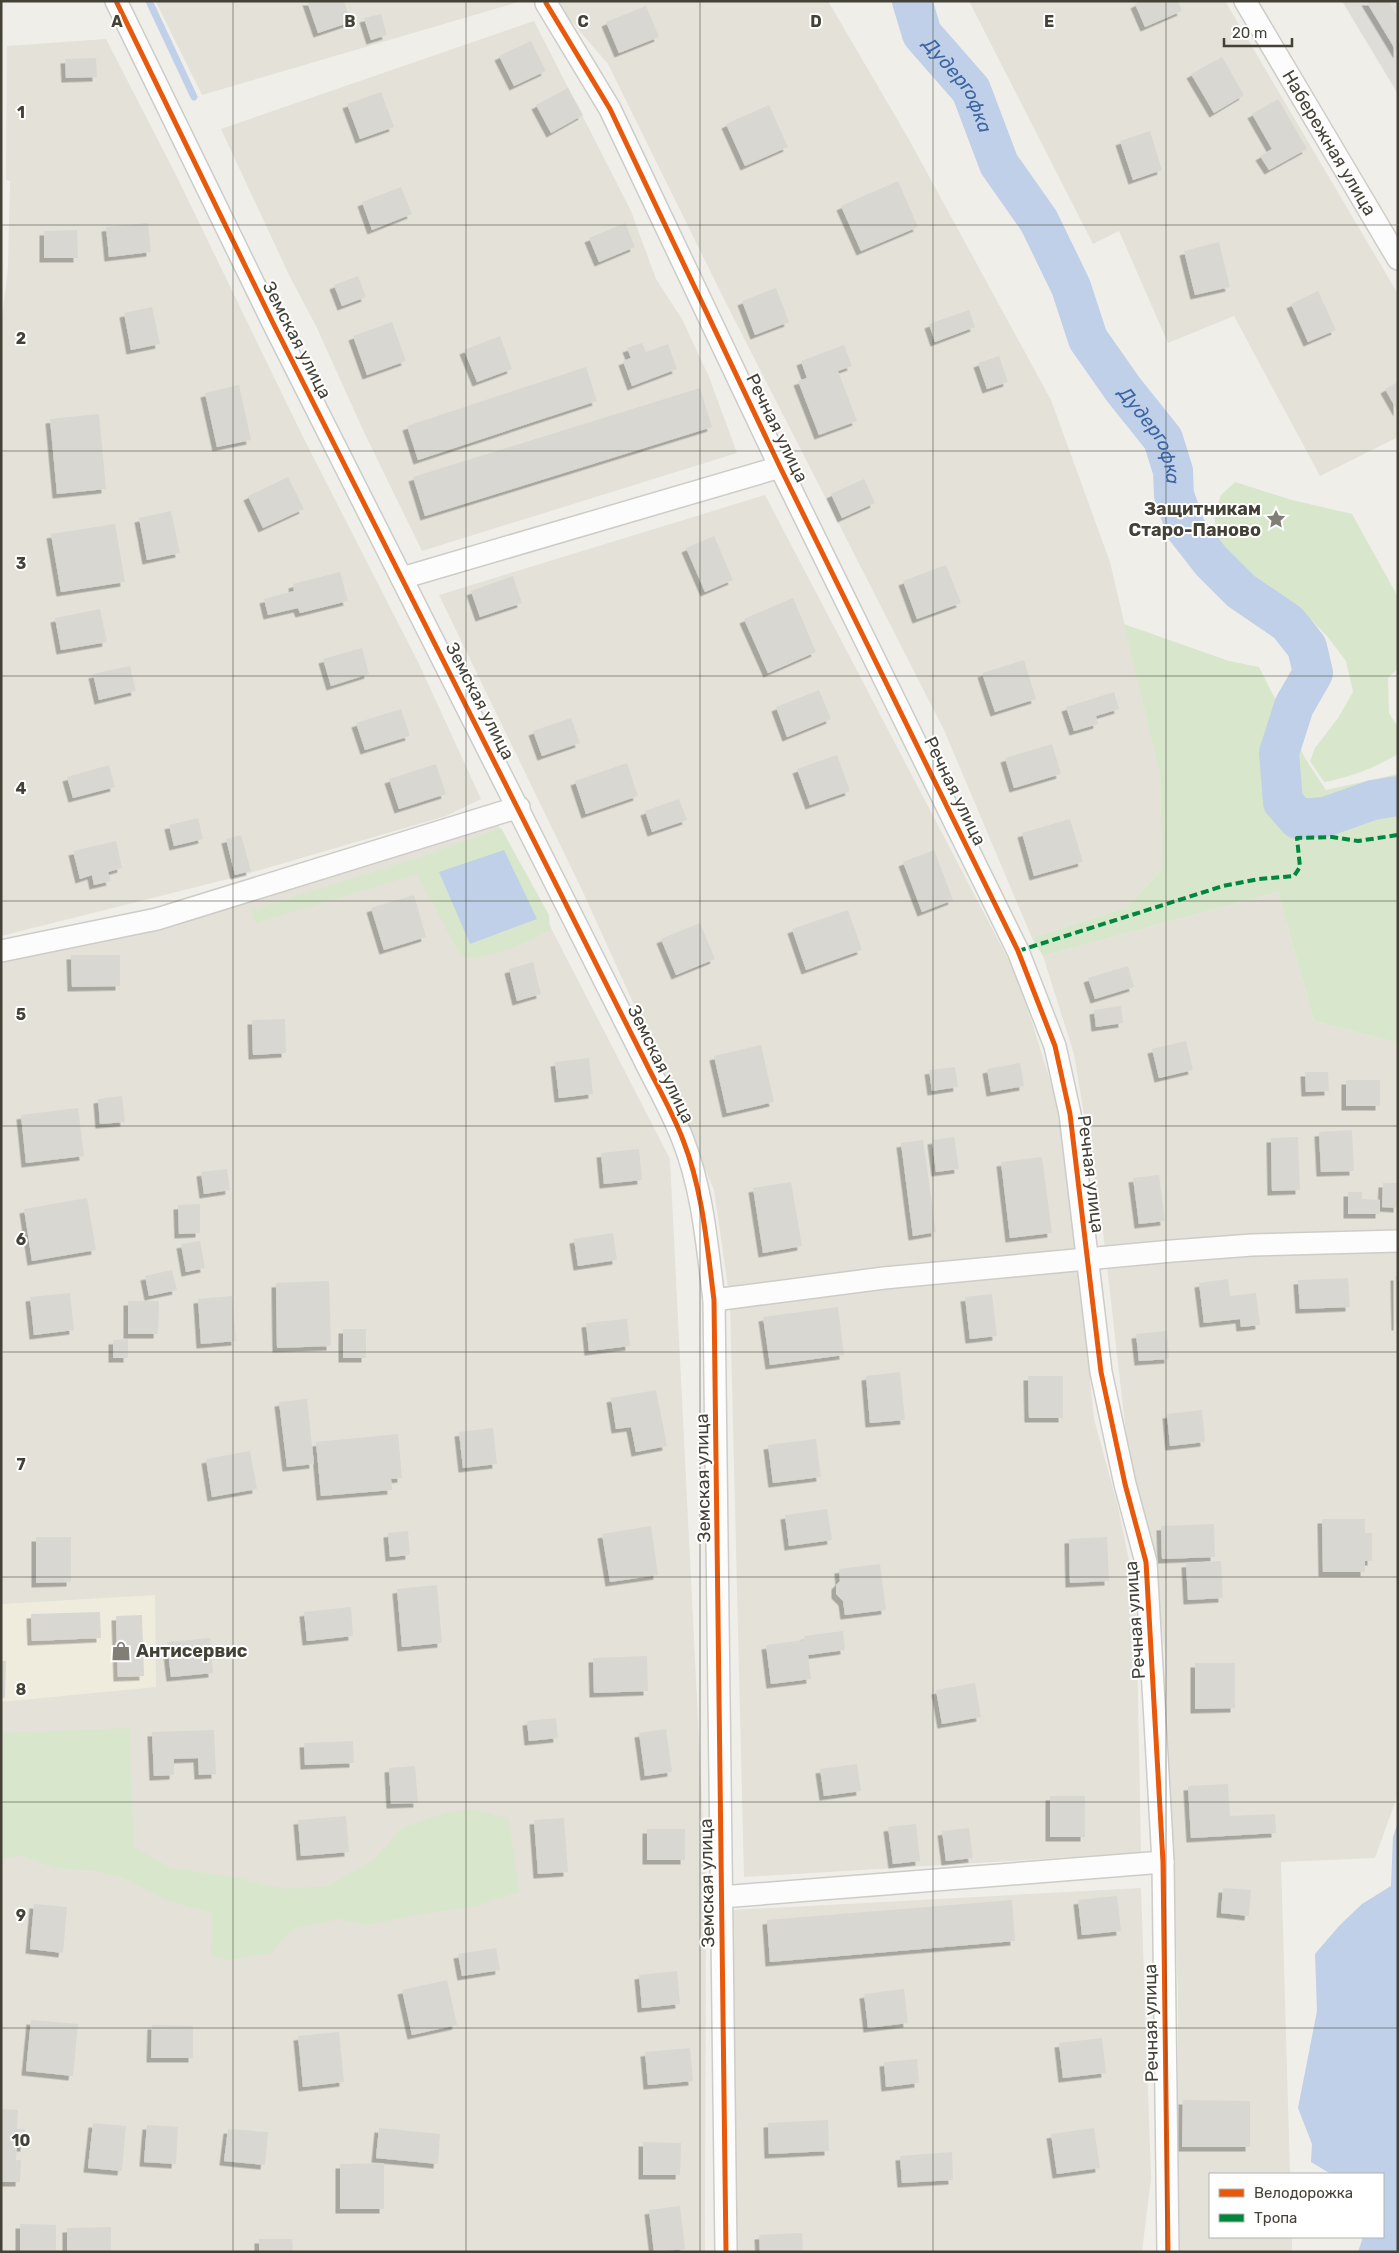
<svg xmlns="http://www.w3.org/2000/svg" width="1399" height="2253" font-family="Rubik,sans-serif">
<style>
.residential{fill:#e3e1d8}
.commercial{fill:#f0ecdd}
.industrial{fill:#dfddd8}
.green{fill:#d8e7cc}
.water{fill:#bfd0e8}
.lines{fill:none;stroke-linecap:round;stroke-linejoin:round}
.stream{stroke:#bfd0e8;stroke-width:7}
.river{stroke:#bfd0e8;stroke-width:40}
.building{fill:#d9d7d2;filter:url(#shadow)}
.minor-casing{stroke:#cdccc7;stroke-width:24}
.minor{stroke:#fdfcfc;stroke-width:21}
.quiet{stroke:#00873e;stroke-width:4;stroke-dasharray:8 4;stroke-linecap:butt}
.cycleway-casing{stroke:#fff;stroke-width:8}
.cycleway{stroke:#e8590c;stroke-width:5}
.grid{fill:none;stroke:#444137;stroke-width:1;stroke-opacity:0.55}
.labels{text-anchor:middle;stroke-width:4;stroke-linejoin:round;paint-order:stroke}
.street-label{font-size:18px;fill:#444137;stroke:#fff}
.poi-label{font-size:18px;font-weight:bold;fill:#444137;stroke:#fff;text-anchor:end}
.water-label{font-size:19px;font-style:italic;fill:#3c65a3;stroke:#fff}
.grid-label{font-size:16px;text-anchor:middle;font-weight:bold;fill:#444137;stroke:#fff;stroke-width:4;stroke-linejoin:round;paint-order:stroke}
</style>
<defs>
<filter id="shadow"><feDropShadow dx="-4.5" dy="4.5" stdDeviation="0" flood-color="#0004"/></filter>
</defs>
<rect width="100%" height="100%" fill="#efeee9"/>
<g class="residential">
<polygon points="160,1 522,1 202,95 156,2"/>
<polygon points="554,1 828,1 907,136 1051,400 1110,562 1160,776 1162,869 1127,907 1032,938 944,730 725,301 608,64"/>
<polygon points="969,1 1225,1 1398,294 1398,437 1320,476 1234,316 1168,343 1119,231 1093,244"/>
<polygon points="534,21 631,211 656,279 682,319 709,377 737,453 422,551 363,430 316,326 289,275 221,129"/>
<polygon points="106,39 177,177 302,435 419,664 481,799 446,816 236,877 1,936 1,327 8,268 10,181 6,180 7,46"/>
<polygon points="765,495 1018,978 1060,1112 1077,1248 1094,1419 1118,1507 1136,1594 1141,1853 744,1877 730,1301 714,1190 664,1071 583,892 439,595"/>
<polygon points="498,825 670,1159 706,1880 705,2252 1,2252 1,958"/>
<polygon points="1278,892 1314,1021 1398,1043 1398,1794 1375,1858 1281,1862 1290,2174 1210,2174 1210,2237 1292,2237 1292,2252 1178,2252 1178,1993 1165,1654 1153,1551 1129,1460 1103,1231 1074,1054 1043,956"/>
<polygon points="1141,1888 1151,2178 1142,2252 737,2252 733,1910"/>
</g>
<polygon class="commercial" points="155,1595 156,1687 1,1702 1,1604"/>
<polygon class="industrial" points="1342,1 1398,1 1398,94"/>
<g class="green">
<path d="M1235,482l57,18 60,14 46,83v71l-10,10 1,35 9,14v27c-24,14 -46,23 -74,28l-14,-21 5,-13 23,-30 15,-26 -7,-31 -19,-25 -23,-23 -52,-24 -20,-18 -12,-25 -6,-29 7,-22z"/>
<polygon points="1124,624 1229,661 1259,667 1305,758 1326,790 1398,774 1398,1043 1314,1021 1278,892 1043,956 1032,938 1127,907 1162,869 1160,776"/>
<polygon points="501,828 549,915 550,930 513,948 474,959 460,955 417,874 256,923 252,910 418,858"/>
<polygon points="129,1728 134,1847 171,1868 235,1877 284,1889 329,1886 372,1861 402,1828 445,1813 475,1809 509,1819 519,1892 473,1907 427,1913 366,1925 339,1919 292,1929 271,1953 228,1960 211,1956 212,1913 166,1900 125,1879 97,1871 54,1868 22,1855 1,1859 1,1733"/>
</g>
<g class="water">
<polygon points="504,850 537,919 470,944 439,872"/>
<polygon points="1398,1822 1398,2252 1358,2252 1363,2237 1383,2237 1383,2174 1331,2174 1311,2162 1312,2144 1298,2108 1317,2011 1315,1954 1339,1926 1362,1904 1391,1886 1393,1837"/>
</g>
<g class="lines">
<polyline class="stream" points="149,1 194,97"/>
<path class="river" id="s1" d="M912,1l10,33 49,56 28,74 40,57 32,66 17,52 35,50 40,50 10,32 1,24 12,34 25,32 30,30 47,32 19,24 6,26 -19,33 -15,47 4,49 15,17 27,-2 48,-17 25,-4"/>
</g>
<g class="building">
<polygon points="307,1 344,1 351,22 318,33"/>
<polygon points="1141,1 1178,1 1182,11 1145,27 1135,4"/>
<polygon points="1366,1 1388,1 1398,17 1398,54"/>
<polygon points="646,6 659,37 619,53 606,22"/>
<polygon points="381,14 387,35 371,40 364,18"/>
<polygon points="531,41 546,71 514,86 499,56"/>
<polygon points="1222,57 1244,95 1214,113 1191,74"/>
<polygon points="96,58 97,77 66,78 65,59"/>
<polygon points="568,88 583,115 551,133 536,105"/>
<polygon points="381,92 394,127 360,139 347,104"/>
<polygon points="1278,99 1307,149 1269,170 1260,156 1272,149 1252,114"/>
<polygon points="769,105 788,147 745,166 726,124"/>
<polygon points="1150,131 1162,170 1133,180 1120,141"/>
<polygon points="898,181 918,227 861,251 841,206"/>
<polygon points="401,187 412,214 372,230 362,202"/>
<polygon points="148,223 151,252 109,257 106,227"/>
<polygon points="625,223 635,247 599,262 589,238"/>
<polygon points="77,230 78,258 44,258 44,231"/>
<polygon points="1219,242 1230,287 1195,295 1184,251"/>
<polygon points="358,276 366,297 342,306 334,285"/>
<polygon points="776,288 789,322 755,335 742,301"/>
<polygon points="1318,291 1336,330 1308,342 1291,304"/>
<polygon points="152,307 160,344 131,350 124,313"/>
<polygon points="969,310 975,327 935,342 929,324"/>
<polygon points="392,322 406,361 367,375 353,336"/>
<polygon points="500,336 512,369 477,382 464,350"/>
<polygon points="642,343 646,352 668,344 677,369 632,386 623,361 631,358 627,348"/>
<polygon points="844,345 852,366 838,371 857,421 819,435 798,381 807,378 801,361"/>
<polygon points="999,356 1008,382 987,389 978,363"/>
<polygon points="586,367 597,401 418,460 407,426"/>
<polygon points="1398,382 1398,412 1385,389"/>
<polygon points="239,385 251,440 217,447 205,393"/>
<polygon points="700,388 712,427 425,516 413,477"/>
<polygon points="99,414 106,489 57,494 50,419"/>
<polygon points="288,477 304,509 263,528 248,496"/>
<polygon points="864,479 875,503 842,518 831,494"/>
<polygon points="171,511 180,553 147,560 139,518"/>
<polygon points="115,524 125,582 61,592 51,534"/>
<polygon points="714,536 733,580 705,592 686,548"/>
<polygon points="946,565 961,603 917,619 903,581"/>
<polygon points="340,572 348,601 300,613 298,608 268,615 264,599 294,591 293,584"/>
<polygon points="513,576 522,603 480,617 471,591"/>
<polygon points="793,598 816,652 768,673 744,619"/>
<polygon points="100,609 107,642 61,650 55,618"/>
<polygon points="362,648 369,674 331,686 323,659"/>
<polygon points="1024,660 1036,699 995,712 982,673"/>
<polygon points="130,666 136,691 99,700 93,674"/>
<polygon points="819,690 831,719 787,737 776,707"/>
<polygon points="1114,692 1119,709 1096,716 1098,724 1074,731 1066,707"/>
<polygon points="401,709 410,736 365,750 356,723"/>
<polygon points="571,718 580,743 542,756 533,731"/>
<polygon points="1052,744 1061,774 1014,788 1005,758"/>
<polygon points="837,755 850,791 810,805 797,769"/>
<polygon points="627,763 638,796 586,814 575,781"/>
<polygon points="436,764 446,794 399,809 389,779"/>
<polygon points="109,765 115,787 73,798 67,777"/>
<polygon points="679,799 687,820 652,832 645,811"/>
<polygon points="198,818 203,839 174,846 169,825"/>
<polygon points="1070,819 1083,862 1034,876 1022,833"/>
<polygon points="241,835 251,871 235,875 226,839"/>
<polygon points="116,841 122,868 108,872 111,881 94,885 92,875 80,879 73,851"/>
<polygon points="934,850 953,900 922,912 903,862"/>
<polygon points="414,895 426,937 384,950 371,908"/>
<polygon points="848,910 862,950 806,970 792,929"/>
<polygon points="700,923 715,959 676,975 661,939"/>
<polygon points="71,955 120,955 120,986 72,987"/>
<polygon points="533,962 541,994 517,1001 509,969"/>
<polygon points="1128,966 1134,987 1095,999 1088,978"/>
<polygon points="1121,1006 1123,1023 1096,1027 1094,1010"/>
<polygon points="285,1019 286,1053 253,1055 252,1020"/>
<polygon points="1186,1041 1193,1070 1159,1078 1152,1049"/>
<polygon points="761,1045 774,1102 727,1113 714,1056"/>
<polygon points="589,1058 593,1094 559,1098 555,1062"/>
<polygon points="1020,1063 1024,1086 991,1092 987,1069"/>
<polygon points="955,1067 958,1087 932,1091 929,1070"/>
<polygon points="1305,1072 1328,1072 1329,1091 1306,1092"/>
<rect x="1346" y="1080" width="34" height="26"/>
<polygon points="122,1096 125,1122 100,1124 98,1099"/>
<polygon points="78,1108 84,1156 26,1163 21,1115"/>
<polygon points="1352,1130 1354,1171 1321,1172 1319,1132"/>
<polygon points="954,1137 959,1169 936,1172 932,1140"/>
<polygon points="1298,1137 1300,1190 1272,1191 1271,1138"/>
<polygon points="923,1140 936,1232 913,1236 901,1143"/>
<polygon points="639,1149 642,1180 604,1184 601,1153"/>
<polygon points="1042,1157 1052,1233 1010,1238 1001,1162"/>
<polygon points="227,1169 230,1190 204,1194 201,1172"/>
<polygon points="1159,1175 1165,1221 1139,1224 1133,1178"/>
<polygon points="791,1182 802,1246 763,1253 753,1188"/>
<polygon points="1383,1183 1398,1183 1398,1208 1382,1207"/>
<polygon points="1348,1192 1362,1192 1362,1199 1380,1200 1380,1214 1348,1214"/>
<polygon points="87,1198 96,1250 32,1261 24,1209"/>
<polygon points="200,1204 200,1233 179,1234 178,1205"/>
<polygon points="613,1233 617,1260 578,1266 574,1239"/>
<polygon points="200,1241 205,1268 186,1272 181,1244"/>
<polygon points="172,1270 177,1290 149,1296 145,1276"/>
<polygon points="1395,1276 1398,1276 1398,1326 1396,1326"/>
<polygon points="1348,1278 1350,1307 1300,1309 1298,1280"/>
<polygon points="1228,1279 1230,1296 1256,1293 1260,1325 1241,1327 1240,1319 1204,1323 1199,1283"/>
<polygon points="329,1281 331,1346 277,1348 276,1283"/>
<polygon points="70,1293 74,1330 34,1335 30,1297"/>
<polygon points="992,1294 997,1336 970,1339 965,1297"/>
<polygon points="232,1296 236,1341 201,1344 198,1299"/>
<polygon points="128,1301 159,1301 158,1334 128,1334"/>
<polygon points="838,1307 844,1355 770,1365 763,1317"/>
<polygon points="627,1319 630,1346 589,1351 586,1323"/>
<rect x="343" y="1329" width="23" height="29"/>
<polygon points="1167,1331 1169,1359 1139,1361 1136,1334"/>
<polygon points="128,1339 128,1358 113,1358 113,1340"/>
<polygon points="900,1372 905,1420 870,1423 866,1376"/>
<polygon points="1028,1376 1063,1376 1063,1418 1029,1418"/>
<polygon points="656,1390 667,1446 636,1452 631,1427 616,1429 611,1398"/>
<polygon points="307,1399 314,1464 287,1467 279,1402"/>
<polygon points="1202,1410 1205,1442 1170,1446 1167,1414"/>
<polygon points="493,1428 497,1464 463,1468 459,1432"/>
<polygon points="398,1434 402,1478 391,1479 392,1490 321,1496 316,1442"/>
<polygon points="816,1439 821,1477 773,1483 768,1445"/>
<polygon points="250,1451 257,1489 212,1497 206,1459"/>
<polygon points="827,1509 832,1540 789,1546 785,1515"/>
<polygon points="1322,1519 1365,1519 1365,1533 1372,1533 1372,1561 1365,1561 1365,1572 1323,1572"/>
<polygon points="1214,1524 1215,1557 1162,1559 1161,1526"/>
<polygon points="651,1526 658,1575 610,1582 602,1534"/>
<polygon points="408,1531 410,1555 390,1557 388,1533"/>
<polygon points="36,1537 71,1537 71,1582 36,1583"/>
<polygon points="1107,1537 1109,1581 1070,1583 1069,1539"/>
<polygon points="1221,1561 1223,1598 1188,1600 1186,1563"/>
<polygon points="880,1564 886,1610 845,1615 843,1601 836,1594 836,1585 840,1581 839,1569"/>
<polygon points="437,1585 442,1643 402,1647 397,1589"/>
<polygon points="351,1607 353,1636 307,1641 304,1612"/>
<polygon points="100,1612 101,1638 32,1641 31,1614"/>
<polygon points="142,1615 144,1676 118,1677 116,1616"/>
<polygon points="843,1631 845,1650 808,1655 811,1679 771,1684 766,1645 805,1640 804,1636"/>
<polygon points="210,1638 213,1673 171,1677 167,1642"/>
<polygon points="647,1656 648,1691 594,1693 593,1658"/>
<polygon points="1,1661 6,1661 5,1698 1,1698"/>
<polygon points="1195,1663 1235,1663 1235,1708 1195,1709"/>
<polygon points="975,1683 981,1717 942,1724 936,1690"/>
<polygon points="556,1718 558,1738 529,1741 527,1721"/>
<polygon points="666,1729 672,1772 645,1776 639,1733"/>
<polygon points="214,1730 216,1774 199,1775 198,1758 174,1759 174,1775 154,1776 152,1732"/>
<polygon points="353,1741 354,1763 305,1765 304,1743"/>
<polygon points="857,1764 861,1791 824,1796 820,1769"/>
<polygon points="415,1766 418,1803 391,1804 389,1768"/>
<polygon points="1228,1784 1230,1816 1275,1814 1276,1833 1191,1838 1188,1786"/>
<rect x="1050" y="1796" width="35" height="41"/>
<polygon points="346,1816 349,1852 301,1856 298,1820"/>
<polygon points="564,1818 568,1872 538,1874 534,1820"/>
<polygon points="916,1824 920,1861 893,1864 888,1827"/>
<polygon points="969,1828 973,1858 946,1861 942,1831"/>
<rect x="647" y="1829" width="38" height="31"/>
<polygon points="1223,1888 1251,1890 1249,1916 1221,1913"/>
<polygon points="1117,1896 1121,1931 1082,1935 1078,1900"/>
<polygon points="1012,1900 1015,1941 770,1962 767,1920"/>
<polygon points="34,1904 67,1907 63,1953 30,1949"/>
<polygon points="496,1948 500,1970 462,1976 458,1954"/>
<polygon points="677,1971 680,2004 642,2008 639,1975"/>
<polygon points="447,1980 457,2025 412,2035 402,1990"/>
<polygon points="904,1989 908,2023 868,2028 864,1994"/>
<polygon points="31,2020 78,2024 73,2076 26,2071"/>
<polygon points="152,2025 193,2026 193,2058 151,2058"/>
<polygon points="339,2032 344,2082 303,2087 298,2036"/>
<polygon points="1102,2038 1106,2073 1063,2078 1059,2043"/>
<polygon points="690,2048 693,2081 648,2085 645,2052"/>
<polygon points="917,2059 919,2083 886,2087 884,2062"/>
<polygon points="1183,2100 1250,2101 1250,2147 1182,2147"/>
<polygon points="1,2109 18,2110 17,2129 25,2129 25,2147 17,2147 16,2160 21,2160 20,2182 1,2182"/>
<polygon points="828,2120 829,2151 769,2154 768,2123"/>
<polygon points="93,2123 126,2126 122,2171 88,2168"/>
<polygon points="147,2125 178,2127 176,2164 144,2162"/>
<polygon points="379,2128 440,2134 438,2164 376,2158"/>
<polygon points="1094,2128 1100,2168 1057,2174 1051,2134"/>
<polygon points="228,2129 268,2132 265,2165 224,2161"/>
<polygon points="643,2142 681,2143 680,2175 643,2175"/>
<polygon points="952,2152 953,2180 902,2183 900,2156"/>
<polygon points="384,2163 384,2209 340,2209 340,2164"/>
<polygon points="680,2206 685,2249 654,2252 649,2210"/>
<polygon points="20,2224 56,2225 56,2252 20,2252"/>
<polygon points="111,2227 111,2252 67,2252 67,2228"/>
<polygon points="802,2233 803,2252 760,2252 759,2235"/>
<polygon points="259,2239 292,2239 293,2252 259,2252"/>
</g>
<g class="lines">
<defs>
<g id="minor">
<path d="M116,1l157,322 370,734c13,27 29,54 40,83 20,51 24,106 31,160l12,952"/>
<path id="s2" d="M1245,1l153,258"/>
<polyline points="546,3 610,109 780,467 1018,951 1055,1046 1070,1114 1101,1372 1125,1484 1146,1562 1163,1862 1168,2252"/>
<polyline points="402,578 780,467"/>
<polyline points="1,951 157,919 519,807"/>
<polyline points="714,1300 884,1278 1172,1251 1252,1245 1398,1241"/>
<polyline points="721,1897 1163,1862"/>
</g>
</defs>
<use href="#minor" class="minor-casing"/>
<use href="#minor" class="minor"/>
<polyline class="quiet" points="1018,951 1223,886 1259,879 1294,876 1300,867 1297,838 1332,837 1358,841 1398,835"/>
<defs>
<g id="cycleway">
<path d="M116,1l157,322 370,734c13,27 29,54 40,83 20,51 24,106 31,160l12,952"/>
<polyline points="546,3 610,109 780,467 1018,951 1055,1046 1070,1114 1101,1372 1125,1484 1146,1562 1163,1862 1168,2252"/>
</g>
</defs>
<use href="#cycleway" class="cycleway-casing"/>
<use href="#cycleway" class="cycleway"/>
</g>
<path class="grid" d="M233,1v2251M466,1v2251M700,1v2251M933,1v2251M1166,1v2251M1,225h1397M1,451h1397M1,676h1397M1,901h1397M1,1126h1397M1,1352h1397M1,1577h1397M1,1802h1397M1,2028h1397"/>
<defs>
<symbol id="sight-bare" viewBox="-9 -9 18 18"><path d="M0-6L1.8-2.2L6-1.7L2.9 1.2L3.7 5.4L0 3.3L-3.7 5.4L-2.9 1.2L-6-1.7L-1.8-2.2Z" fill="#807e75" stroke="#fff" stroke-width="2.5" paint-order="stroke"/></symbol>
<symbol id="shop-bare" viewBox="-9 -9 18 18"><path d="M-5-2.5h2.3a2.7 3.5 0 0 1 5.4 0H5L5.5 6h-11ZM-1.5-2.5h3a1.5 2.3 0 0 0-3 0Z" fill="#807e75" stroke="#fff" stroke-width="2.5" paint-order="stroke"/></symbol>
</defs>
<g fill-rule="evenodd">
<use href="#sight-bare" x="1262" y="505" width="28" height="28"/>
<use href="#shop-bare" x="107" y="1637" width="28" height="28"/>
</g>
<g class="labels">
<g class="street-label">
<text dy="6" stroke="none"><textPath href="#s2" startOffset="165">Набережная улица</textPath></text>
<text transform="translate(297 340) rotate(63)" y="6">Земская улица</text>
<text transform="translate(777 428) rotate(64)" y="6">Речная улица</text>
<text transform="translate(480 701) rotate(63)" y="6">Земская улица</text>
<text transform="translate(955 791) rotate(64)" y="6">Речная улица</text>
<text transform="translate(661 1064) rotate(64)" y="6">Земская улица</text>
<text transform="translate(1091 1174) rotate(83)" y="6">Речная улица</text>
<text transform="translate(703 1478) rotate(-91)" y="6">Земская улица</text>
<text transform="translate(1135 1620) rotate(-94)" y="6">Речная улица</text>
<text transform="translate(707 1883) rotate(-91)" y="6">Земская улица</text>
<text transform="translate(1151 2023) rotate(-91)" y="6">Речная улица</text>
</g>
<g class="poi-label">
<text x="1261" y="515">Защитникам<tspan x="1261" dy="21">Старо-Паново</tspan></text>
<text x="136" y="1657" text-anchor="start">Антисервис</text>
</g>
<g class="water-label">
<text dy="7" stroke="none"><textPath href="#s1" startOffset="98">Дудергофка</textPath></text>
<text dy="7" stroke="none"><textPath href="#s1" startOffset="502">Дудергофка</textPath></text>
</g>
</g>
<g class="grid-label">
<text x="117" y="27">A</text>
<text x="350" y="27">B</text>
<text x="583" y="27">C</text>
<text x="816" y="27">D</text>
<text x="1049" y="27">E</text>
<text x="21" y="118">1</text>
<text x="21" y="344">2</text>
<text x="21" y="569">3</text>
<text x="21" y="794">4</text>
<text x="21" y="1020">5</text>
<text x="21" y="1245">6</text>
<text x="21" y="1470">7</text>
<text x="21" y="1695">8</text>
<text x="21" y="1921">9</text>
<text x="21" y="2146">10</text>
</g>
<rect width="1399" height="2253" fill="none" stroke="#444137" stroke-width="5"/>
<rect x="1209" y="2173" width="175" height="65" fill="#ffffff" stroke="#b4b3af"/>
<rect x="1219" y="2189" width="25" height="8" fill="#e8590c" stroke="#b4b3af"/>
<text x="1254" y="2198" font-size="15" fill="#444137">Велодорожка</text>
<rect x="1219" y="2214" width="25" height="8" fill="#00873e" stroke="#b4b3af"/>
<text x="1254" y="2223" font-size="15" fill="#444137">Тропа</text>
<path d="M1224 38v8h68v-8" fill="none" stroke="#444137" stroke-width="2.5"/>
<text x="1232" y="38" font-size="15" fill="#444137" stroke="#ffffff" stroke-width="4" paint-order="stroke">20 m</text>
</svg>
